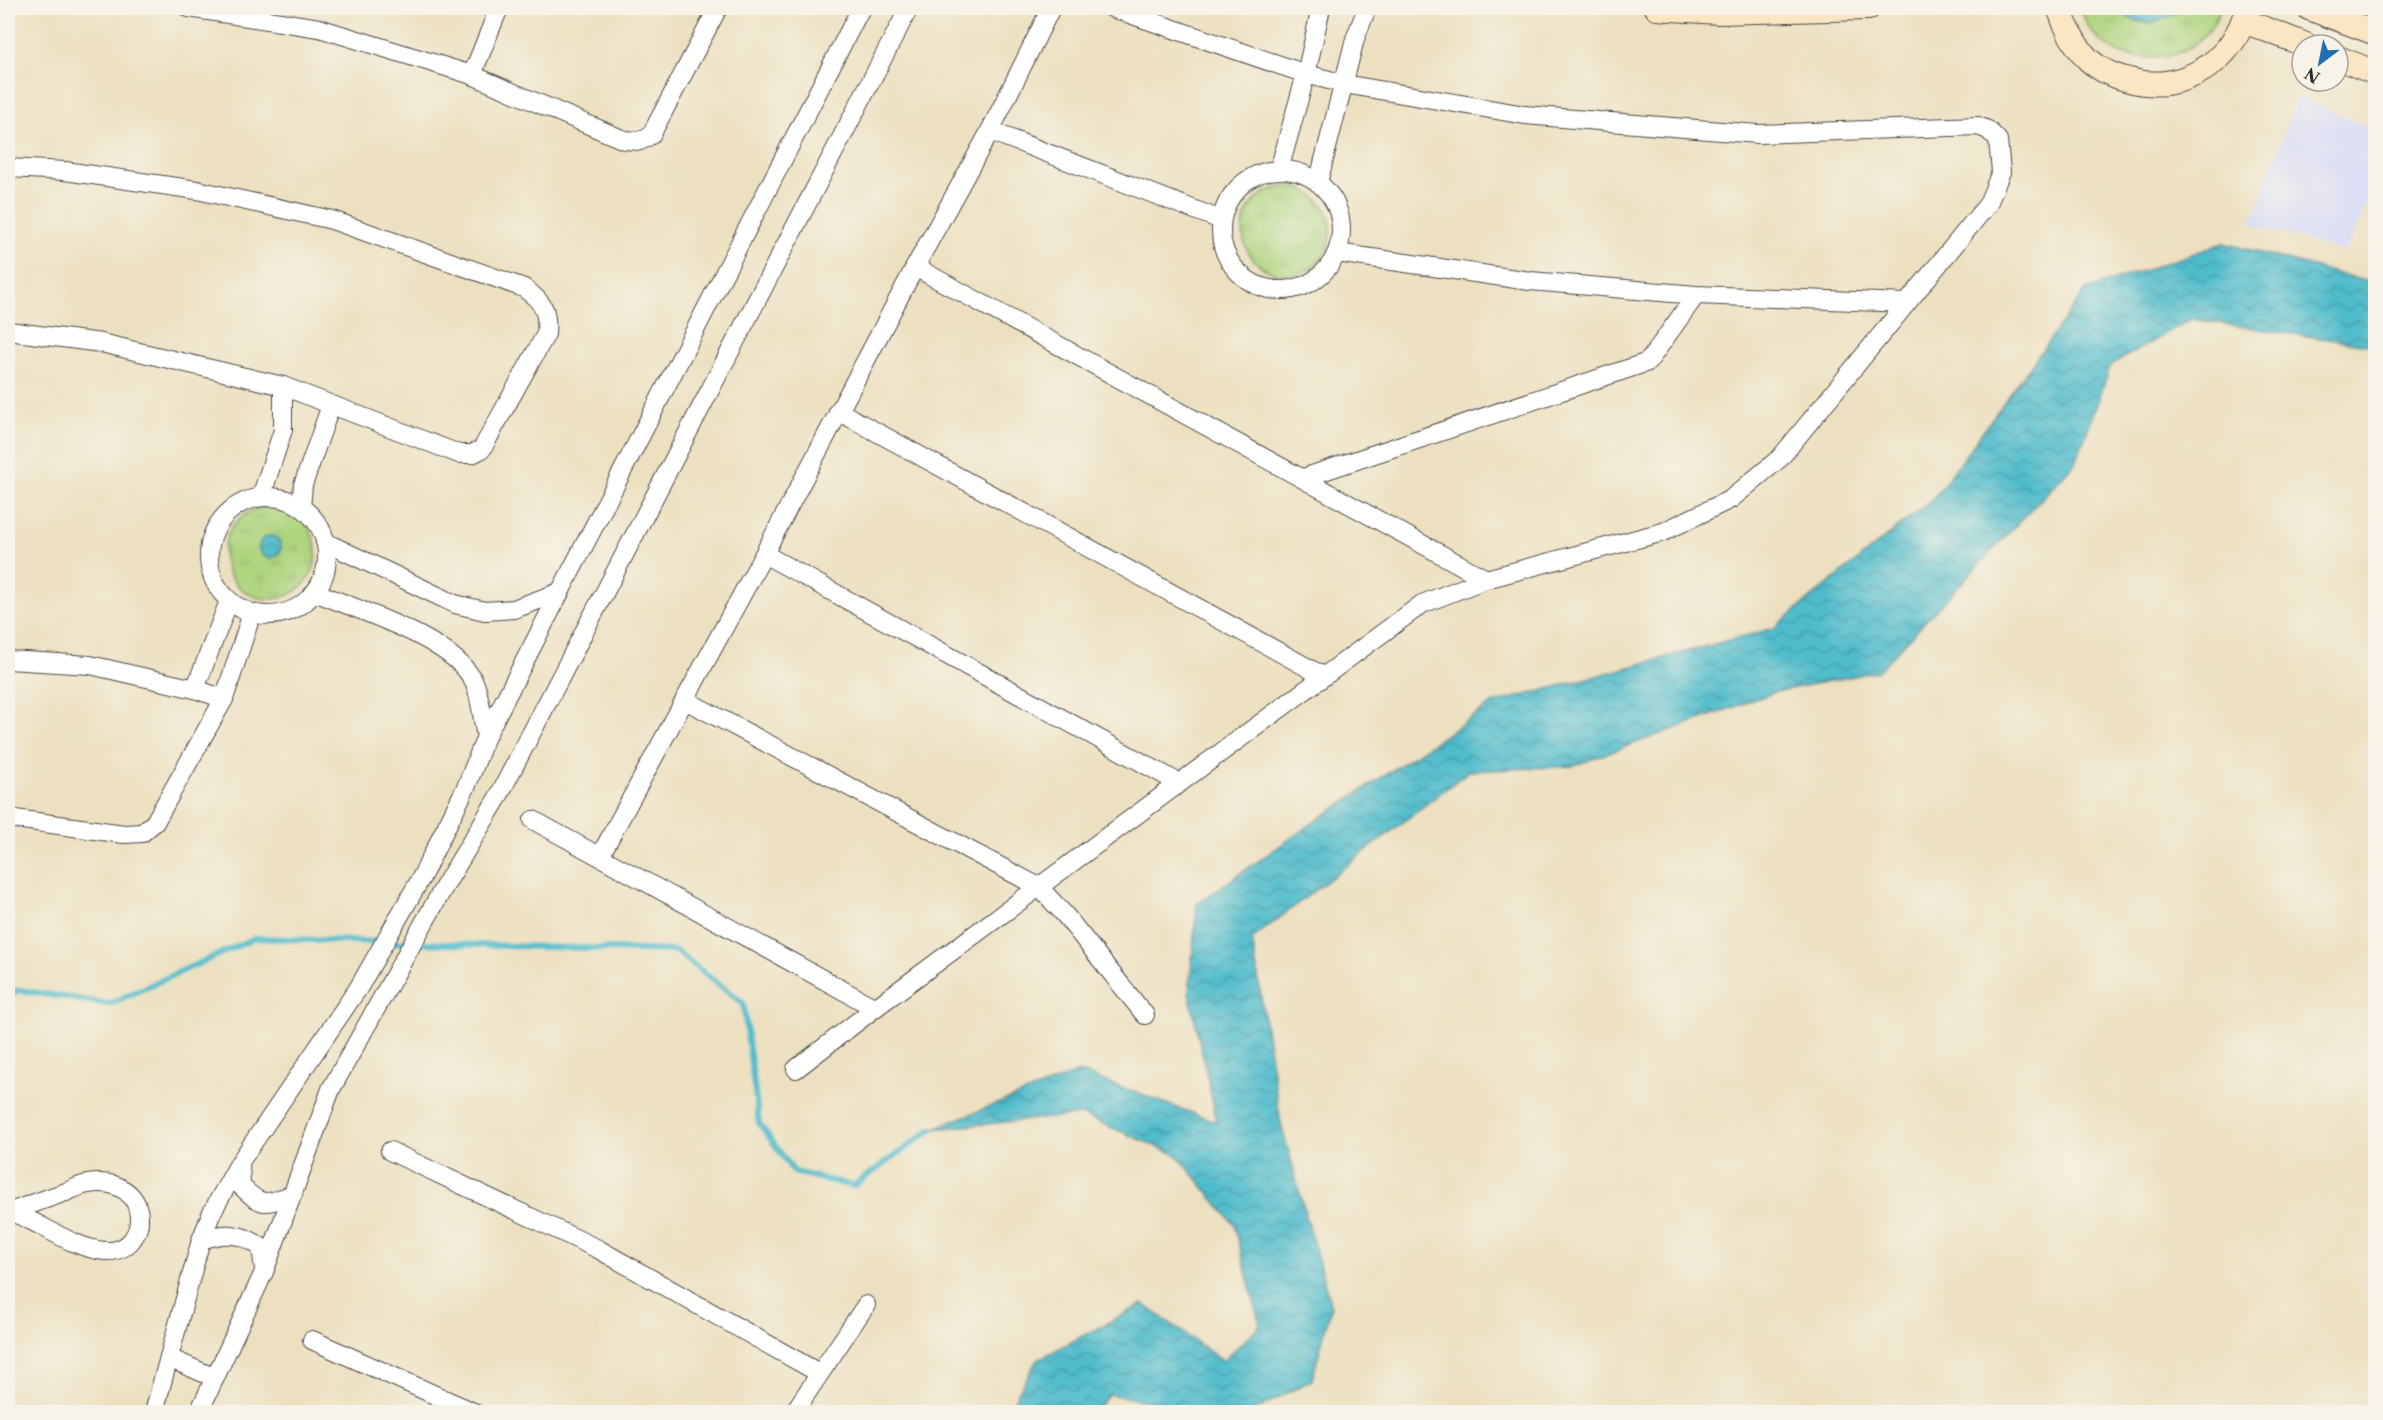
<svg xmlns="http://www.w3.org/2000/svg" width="2383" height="1420" font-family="'Libre Caslon Text',serif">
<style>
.built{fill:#d4d8f9}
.grass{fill:url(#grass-tufts);stroke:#6c8054;stroke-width:1.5}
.water{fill:url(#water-waves);stroke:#3e747c;stroke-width:1.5}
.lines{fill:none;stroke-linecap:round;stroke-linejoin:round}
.stream{stroke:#50bccc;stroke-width:6}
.street-casing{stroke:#484641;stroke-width:20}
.secondary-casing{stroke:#484641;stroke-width:26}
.street{stroke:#fff;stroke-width:18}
.secondary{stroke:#fbe6c4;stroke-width:24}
</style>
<defs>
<pattern id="grass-tufts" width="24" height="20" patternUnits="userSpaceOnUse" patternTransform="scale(1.5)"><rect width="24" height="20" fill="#aed47e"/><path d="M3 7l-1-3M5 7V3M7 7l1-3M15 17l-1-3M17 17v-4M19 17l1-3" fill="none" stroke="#96b66d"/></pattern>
<pattern id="water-waves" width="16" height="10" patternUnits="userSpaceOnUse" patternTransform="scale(1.5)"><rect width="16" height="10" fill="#50bccc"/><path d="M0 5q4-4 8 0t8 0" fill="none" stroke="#4399a6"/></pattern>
</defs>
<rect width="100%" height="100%" fill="#f7f3e8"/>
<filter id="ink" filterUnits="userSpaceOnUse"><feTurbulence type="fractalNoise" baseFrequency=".0167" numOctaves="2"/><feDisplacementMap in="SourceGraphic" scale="12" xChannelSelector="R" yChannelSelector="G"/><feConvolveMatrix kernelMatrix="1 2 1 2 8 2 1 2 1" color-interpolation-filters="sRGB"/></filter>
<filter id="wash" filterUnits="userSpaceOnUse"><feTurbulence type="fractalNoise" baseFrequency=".008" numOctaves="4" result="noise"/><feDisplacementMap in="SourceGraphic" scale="24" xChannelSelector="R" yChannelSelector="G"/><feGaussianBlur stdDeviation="1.35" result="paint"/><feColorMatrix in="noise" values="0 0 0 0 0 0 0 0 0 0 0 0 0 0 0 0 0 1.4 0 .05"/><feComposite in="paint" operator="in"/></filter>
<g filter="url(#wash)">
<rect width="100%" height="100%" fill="#ede0c0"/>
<polygon class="built" points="2298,96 2375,131 2375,185 2346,252 2251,224"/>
<g class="grass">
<path d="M2081,8h139c-18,66 -123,68 -139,0z"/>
<circle cx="1287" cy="231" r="44"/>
<circle cx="270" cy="553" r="46"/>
</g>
<g class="water">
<path d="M2118,8h64c-18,16 -47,22 -64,0z"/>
<polygon points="2224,243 2361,280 2375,281 2375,346 2191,319 2111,365 2076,462 1878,671 1775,692 1573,766 1469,771 1252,939 1281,1124 1331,1307 1312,1380 1252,1412 1203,1412 1109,1394 1095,1412 1007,1412 1037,1360 1143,1304 1223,1361 1260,1325 1234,1224 1177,1155 1082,1115 932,1129 1079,1072 1217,1122 1189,993 1197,904 1308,826 1492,704 1774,628 1934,498 2086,290"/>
<circle cx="270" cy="547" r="11"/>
</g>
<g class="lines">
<polyline class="stream" points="8,996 19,990 109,1004 255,938 676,951 743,1003 759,1123 794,1172 853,1186 932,1129"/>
</g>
</g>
<g filter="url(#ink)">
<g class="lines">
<defs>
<g id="street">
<polyline points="189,8 319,28 472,75 624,140 640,141 651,135 718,8"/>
<polyline points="472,75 499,8"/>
<polyline points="990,131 1221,220"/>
<path d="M8,168l57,3 132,19 135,30 192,68c20,15 24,22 22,46l-64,115 -10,5h-13l-176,-68 -182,-43 -93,-12"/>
<polyline points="1279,170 1306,74 1321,8"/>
<circle cx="1281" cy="230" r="60"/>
<polyline points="1318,183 1355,39 1367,8"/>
<polyline points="1337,253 1530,281 1696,295 1906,303"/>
<polyline points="915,267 1486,579"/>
<polyline points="838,411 1323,676"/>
<polyline points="1303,478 1648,362 1696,295"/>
<polyline points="261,497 283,430 283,386"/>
<circle cx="268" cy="556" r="59"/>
<polyline points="301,507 303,485 331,405"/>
<polyline points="325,542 455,604 485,611 514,609 560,592"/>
<polyline points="764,554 1179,783"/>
<path d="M315,592c42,18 139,47 159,90 7,15 8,37 12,54"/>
<polyline points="8,660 90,665 195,689 224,699"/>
<polyline points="195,689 229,601"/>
<polyline points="685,700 1039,887 1065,915 1145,1015"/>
<polyline points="8,818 124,834 142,833 155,822 224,699 252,613"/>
<polyline points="533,820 875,1008"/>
<polyline points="600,856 764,554 915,267 990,131 1051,8"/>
<polyline points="796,1069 875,1008 1422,604 1486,579 1663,532 1731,499 1780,458 1988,204 2001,172 1998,140 1988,130 1978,126 1758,134 1525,115 1344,84 1306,74 1112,8"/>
<polyline points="390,1151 598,1249 819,1373"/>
<path d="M240,1162l1,24c21,21 25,19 52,8"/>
<path d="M8,1211c32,10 62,37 97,40 47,3 49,-77 -17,-67 -7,1 -15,5 -22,8 -18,6 -37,13 -56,20"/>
<path d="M201,1240c23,-8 39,-8 60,7l3,23"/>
<polyline points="312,1340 473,1412"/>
<polyline points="169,1358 215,1378"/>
<polyline points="154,1412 201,1240 212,1212 240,1162 359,987 421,878 467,785 486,736 861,8"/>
<polyline points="199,1412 264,1272 331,1089 444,887 497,799 909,8"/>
<polyline points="794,1412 866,1305"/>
</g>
<g id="secondary">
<polyline points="1657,8 1718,12 1868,8"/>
<path d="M2059,8c6,18 13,33 26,48 11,12 28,20 44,24 53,15 106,-19 118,-72"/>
<polyline points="2309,8 2376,33"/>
<polyline points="2244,21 2306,45"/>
<polyline points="2338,58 2376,73"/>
</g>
</defs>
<use href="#street" class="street-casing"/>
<use href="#secondary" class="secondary-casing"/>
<use href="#street" class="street"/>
<use href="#secondary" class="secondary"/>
</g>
</g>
<rect width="2383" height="1420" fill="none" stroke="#f7f3e8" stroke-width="30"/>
<g transform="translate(2320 63) rotate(212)"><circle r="28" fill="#f7f3e8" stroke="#a5a39c" stroke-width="1.5"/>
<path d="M0-4.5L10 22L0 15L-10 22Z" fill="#1f6fb2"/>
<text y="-9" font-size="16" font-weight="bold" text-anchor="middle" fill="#2b2b2b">N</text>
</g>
</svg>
